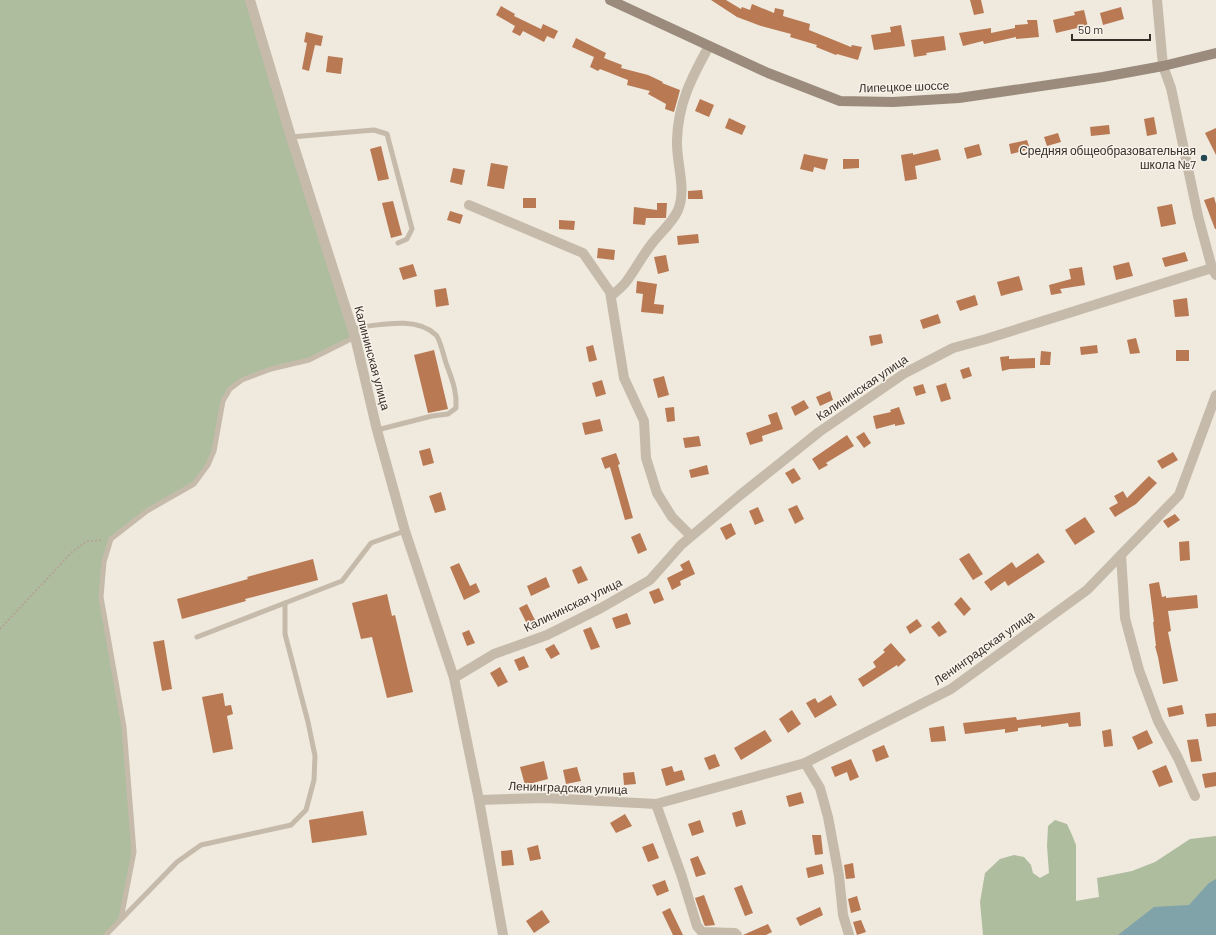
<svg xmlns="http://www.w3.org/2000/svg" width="1216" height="935" font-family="Barlow,sans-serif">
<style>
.green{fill:#afbd9f}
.water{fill:#80a2a9}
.building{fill:#b87953}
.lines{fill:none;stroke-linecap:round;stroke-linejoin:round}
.path{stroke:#b2a595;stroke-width:2;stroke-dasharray:2 2;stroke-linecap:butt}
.lane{stroke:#c6bbab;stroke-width:5}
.street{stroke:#c6bbab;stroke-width:10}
.secondary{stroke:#9a8b7d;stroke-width:10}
.poi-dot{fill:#244852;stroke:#f8f3ea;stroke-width:1.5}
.labels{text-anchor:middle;stroke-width:3;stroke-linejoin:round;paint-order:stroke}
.street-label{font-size:12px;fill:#352e29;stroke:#f8f3ea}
.poi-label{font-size:12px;fill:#352e29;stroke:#f8f3ea;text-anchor:end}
</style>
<rect width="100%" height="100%" fill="#efe9de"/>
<g class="green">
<polygon points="0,0 250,0 355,337 309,360 242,380 230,389 223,401 214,451 194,484 147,511 111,539 104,562 101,597 124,727 134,852 121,919 106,935 0,935"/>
<polygon points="1055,820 1067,824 1072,835 1076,845 1076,901 1099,897 1097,878 1132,871 1155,862 1190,839 1216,836 1216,935 983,935 980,902 985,873 1000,859 1014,855 1024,857 1031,865 1033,873 1040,878 1049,873 1047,846 1048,826"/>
</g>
<polygon class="water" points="1216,879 1216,935 1118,935 1154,907 1189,905 1209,883"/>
<g class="building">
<polygon points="711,0 726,0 741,9 742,7 750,10 752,4 774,13 775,8 784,10 783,16 810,24 809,30 851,47 852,45 862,47 858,60 837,54 836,55 816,47 817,45 790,37 791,34 761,26 737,17"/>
<polygon points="970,0 981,0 984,13 974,15"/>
<polygon points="501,6 515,14 514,16 541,29 543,24 558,31 554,39 547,36 544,42 523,31 520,36 512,32 515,26 496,15"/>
<polygon points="1121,7 1124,19 1103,25 1100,13"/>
<polygon points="1084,10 1088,27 1078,29 1077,28 1056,33 1053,20 1075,15 1074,12"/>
<polygon points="1027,20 1037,20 1039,37 1016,39 1016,37 984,44 983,41 963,46 959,33 991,28 991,33 1015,28 1015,25 1028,24"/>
<polygon points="901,25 905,46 874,50 871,35 891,32 890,27"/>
<polygon points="306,32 323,36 321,46 315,45 309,71 302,69 307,43 304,42"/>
<polygon points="944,36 946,50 926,53 927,55 914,57 911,40"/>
<polygon points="576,38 606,53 604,58 622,65 621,68 648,75 663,82 662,83 680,90 674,112 665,109 666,104 648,94 650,91 627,85 628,80 600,69 598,71 590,67 594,57 572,47"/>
<polygon points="328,56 343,58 341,74 326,72"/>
<polygon points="700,99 714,105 709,117 695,111"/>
<polygon points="1154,117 1157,134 1147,136 1144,119"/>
<polygon points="729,118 746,126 742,135 725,128"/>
<polygon points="1109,125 1110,134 1091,136 1090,127"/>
<polygon points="1216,128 1216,155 1205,133"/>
<polygon points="1058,133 1061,142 1047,146 1044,137"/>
<polygon points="1027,140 1030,149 1011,154 1009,144"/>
<polygon points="979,144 982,155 967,159 964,148"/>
<polygon points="381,146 389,179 378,181 370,149"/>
<polygon points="938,149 941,160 915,166 917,179 905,181 901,155 913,153 913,155"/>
<polygon points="804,154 828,159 825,170 814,167 813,172 800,169"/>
<polygon points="843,159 859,159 859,168 843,169"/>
<polygon points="491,163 508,166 504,189 487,186"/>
<polygon points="453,168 465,170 462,185 450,182"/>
<polygon points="702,190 703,199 688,199 688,191"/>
<polygon points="1214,197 1216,204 1216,229 1215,229 1204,200"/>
<rect x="523" y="198" width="13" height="10"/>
<polygon points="393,201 402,235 391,238 382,203"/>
<polygon points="657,203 667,203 666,218 646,218 645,225 633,224 634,207 657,210"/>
<polygon points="1172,204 1176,224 1161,227 1157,207"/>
<polygon points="450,211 463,215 460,224 447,220"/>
<polygon points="559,220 575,221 574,230 559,229"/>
<polygon points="698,234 699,243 678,245 677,236"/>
<polygon points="598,248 615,250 614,260 597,258"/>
<polygon points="1185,252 1188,261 1165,267 1162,258"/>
<polygon points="666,255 669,271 658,274 654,257"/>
<polygon points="1129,262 1133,276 1116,280 1113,266"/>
<polygon points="413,264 417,276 403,280 399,268"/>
<polygon points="1082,267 1085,285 1060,289 1062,293 1051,295 1049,285 1071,279 1069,269"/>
<polygon points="1019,276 1023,290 1001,296 997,282"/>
<polygon points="637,281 657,284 654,304 664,305 663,314 641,312 643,294 636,293"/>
<polygon points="446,288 449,305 436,307 434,290"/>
<polygon points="975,295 978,305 960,311 956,301"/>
<polygon points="1187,298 1189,316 1175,317 1173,300"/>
<polygon points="938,314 941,323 923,329 920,320"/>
<polygon points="881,334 883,343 871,346 869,336"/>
<polygon points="1136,338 1140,353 1130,354 1127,340"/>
<polygon points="593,345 597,360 589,362 586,347"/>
<polygon points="1097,345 1098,353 1081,355 1080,347"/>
<polygon points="434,350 448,409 428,413 414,355"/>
<rect x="1176" y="350" width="13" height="11"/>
<polygon points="1041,351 1051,352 1050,365 1040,365"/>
<polygon points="1009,356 1009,359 1035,358 1035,368 1010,369 1002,371 1000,357"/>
<polygon points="969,367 972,376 963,379 960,370"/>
<polygon points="664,376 669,395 658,398 653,379"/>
<polygon points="602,380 606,394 596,397 592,383"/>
<polygon points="946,383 951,399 941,402 936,386"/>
<polygon points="923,384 926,393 916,396 913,387"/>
<polygon points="830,391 833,400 820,406 816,397"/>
<polygon points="804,400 809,408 795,416 791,407"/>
<polygon points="674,407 675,421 667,422 665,408"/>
<polygon points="899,407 905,424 895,426 895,424 876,429 873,416 891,412 890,410"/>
<polygon points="777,412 783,429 762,436 763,441 750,445 746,433 771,424 768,415"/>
<polygon points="600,419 603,431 585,435 582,423"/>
<polygon points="864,432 871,443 864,448 856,437"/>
<polygon points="847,435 854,446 826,463 828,465 819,470 812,459"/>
<polygon points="699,436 701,446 685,448 683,438"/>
<polygon points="430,448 434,463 423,466 419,451"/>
<polygon points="1173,452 1178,460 1162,469 1157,461"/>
<polygon points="616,453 620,464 618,465 633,518 625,520 610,467 605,469 601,458"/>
<polygon points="707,465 709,474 691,478 689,470"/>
<polygon points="794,468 801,479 792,484 785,473"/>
<polygon points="1149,476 1157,483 1136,504 1115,517 1109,508 1118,503 1114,496 1123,491 1127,498"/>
<polygon points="441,492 446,510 435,513 429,496"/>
<polygon points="797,505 804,519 795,524 788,509"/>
<polygon points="758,507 764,521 755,525 749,511"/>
<polygon points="1175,514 1180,520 1168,528 1163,521"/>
<polygon points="1085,517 1095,532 1075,545 1065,530"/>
<polygon points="731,523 736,534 726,540 720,528"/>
<polygon points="640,533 647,550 638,554 631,537"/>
<polygon points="1189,541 1190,560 1180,561 1179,542"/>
<polygon points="969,553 983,574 973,580 959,559"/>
<polygon points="1038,553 1045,562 1008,586 1005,581 991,591 984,582 1012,562 1016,568"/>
<polygon points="313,559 318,580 245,599 246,601 182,619 177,599 248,579 247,577"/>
<polygon points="689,560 695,574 680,581 681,585 672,590 667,578 683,570 680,565"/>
<polygon points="459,563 470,586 476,583 480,592 464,600 450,567"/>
<polygon points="581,566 588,580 578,584 572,570"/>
<polygon points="546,577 550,587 531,596 527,586"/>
<polygon points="1159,582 1162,597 1166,596 1166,598 1197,595 1198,608 1168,611 1171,631 1168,632 1178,681 1163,684 1158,657 1155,646 1156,646 1153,622 1154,622 1149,584"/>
<polygon points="659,588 664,600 654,604 649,592"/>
<polygon points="387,594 392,616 395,615 413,692 387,698 372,637 361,639 352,603"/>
<polygon points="961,597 971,609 964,616 954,604"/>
<polygon points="527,604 535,620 527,624 519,608"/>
<polygon points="627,613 631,624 616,629 612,618"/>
<polygon points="917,619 922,626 910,634 906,627"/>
<polygon points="939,621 947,632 939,637 931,627"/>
<polygon points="591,627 600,647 591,650 583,630"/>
<polygon points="469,630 475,643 467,646 462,633"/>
<polygon points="164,640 172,689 162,691 153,642"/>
<polygon points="891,643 906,660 898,667 897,665 863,687 858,679 876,667 873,662 885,652 883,650"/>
<polygon points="554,644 560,654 551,659 545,649"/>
<polygon points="524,656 529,667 519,671 514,660"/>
<polygon points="500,667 508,682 498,687 490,673"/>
<polygon points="223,693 225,706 231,705 233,714 227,716 233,749 213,753 202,697"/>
<polygon points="831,695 837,705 815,718 806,703 815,698 818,703"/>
<polygon points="1182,705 1184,714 1169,717 1167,708"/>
<polygon points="792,710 801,724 788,733 779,719"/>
<polygon points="1080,712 1081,726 1069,727 1068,723 1041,727 1041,725 1018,728 1018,731 1005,733 1005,729 965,734 963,723 1016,717 1017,720"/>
<polygon points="1216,713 1216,726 1207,727 1205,714"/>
<polygon points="944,726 946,741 931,742 929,728"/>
<polygon points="1111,729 1113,746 1104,747 1102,731"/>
<polygon points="765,730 772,741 741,760 734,748"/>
<polygon points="1147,730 1153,743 1138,750 1132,737"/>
<polygon points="1198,739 1202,761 1191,762 1187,740"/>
<polygon points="884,745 889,757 876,762 872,750"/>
<polygon points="715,754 720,766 709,770 704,758"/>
<polygon points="851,759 859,777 850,781 847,772 835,777 831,767"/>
<polygon points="544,761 548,779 525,785 520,767"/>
<polygon points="1166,765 1173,782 1159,787 1152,771"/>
<polygon points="672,766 674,772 682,770 685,780 666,786 661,769"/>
<polygon points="577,767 581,781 566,784 563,770"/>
<polygon points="634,772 636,784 624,785 623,773"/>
<polygon points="1216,772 1216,786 1205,788 1202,774"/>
<polygon points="801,792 804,803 789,807 786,796"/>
<polygon points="742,810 746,824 736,827 732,813"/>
<polygon points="363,811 367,835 312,843 309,820"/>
<polygon points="625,814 632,826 616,833 610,823"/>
<polygon points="700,820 704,832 692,836 688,824"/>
<polygon points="812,835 821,835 823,854 815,855"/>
<polygon points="653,843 659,858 648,862 642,847"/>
<polygon points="538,845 541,859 530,861 527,848"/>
<polygon points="512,850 514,865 502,866 501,851"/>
<polygon points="698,856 706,874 696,877 690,859"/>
<polygon points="853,863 855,878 846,879 844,865"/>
<polygon points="822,864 824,874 808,878 806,868"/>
<polygon points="665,880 669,891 657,896 652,885"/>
<polygon points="742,885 753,913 745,916 734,888"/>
<polygon points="704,895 715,925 705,926 704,924 695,898"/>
<polygon points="857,896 861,910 851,913 848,899"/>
<polygon points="820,907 823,915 800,926 796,918"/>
<polygon points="670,908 683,935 673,935 662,912"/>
<polygon points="542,910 550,922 534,933 526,921"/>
<polygon points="861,920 866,932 857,935 853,922"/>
<polygon points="768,924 772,932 766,935 743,935"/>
</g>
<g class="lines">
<polyline class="path" points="0,629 72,552 87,541 103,540"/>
<g class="lane">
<polyline points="291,137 374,130 387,134 412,229 407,239 398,243"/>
<path d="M352,328c24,-2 64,-13 84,7 4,4 8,22 10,28 6,17 11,27 10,45l-8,6 -16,2 -55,14"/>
<polyline points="197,637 285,603"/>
<polyline points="121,919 134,852 124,727 101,597 104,562 111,539 147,511 194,484 208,465 214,451 223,401 230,389 242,380 271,369 309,360 355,337"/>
<polyline points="106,935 177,862 201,845 291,825 306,810 314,780 315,756 308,722 285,634 285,603 342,581 371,543 405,531"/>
</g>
<g class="street">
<polyline points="250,0 291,137 355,337 377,430 405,531 454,678 479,800 503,935"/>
<polyline points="1157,0 1163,66 1171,88 1198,216 1212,268 1216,275"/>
<polyline points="469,205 583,253 610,292 624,378 644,421 646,458 657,493 672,517 691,536"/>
<path d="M611,296c5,-4 11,-9 15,-14 10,-13 17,-28 28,-41 8,-10 19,-19 24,-31 9,-21 -2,-47 -1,-70 1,-37 15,-63 32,-94"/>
<polyline points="1121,555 1125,618 1139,670 1158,721 1178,758 1195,796"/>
<polyline points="454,678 494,654 547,635 601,608 650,580 681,545 739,496 819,432 905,373 953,348 986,339 1212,268"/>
<polyline points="805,763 820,788 828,817 839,876 843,915 849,935"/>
<polyline points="479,800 545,798 656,804 805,763 951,689 1087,590 1179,495 1216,395"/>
<polyline points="656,804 682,877 697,926 702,932 735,933 737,935"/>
</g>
<polyline class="secondary" points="610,0 768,73 840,101 893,102 959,98 1103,77 1163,66 1216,53"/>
</g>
<circle class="poi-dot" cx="1204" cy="158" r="4"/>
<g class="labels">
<g class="street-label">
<text transform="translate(904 87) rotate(-2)" y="4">Липецкое шоссе</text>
<text transform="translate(372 358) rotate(75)" y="4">Калининская улица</text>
<text transform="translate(862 388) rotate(-34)" y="4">Калининская улица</text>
<text transform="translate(573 605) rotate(-26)" y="4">Калининская улица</text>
<text transform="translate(984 648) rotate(-35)" y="4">Ленинградская улица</text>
<text transform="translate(568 788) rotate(2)" y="4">Ленинградская улица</text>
</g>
<g class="poi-label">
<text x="1196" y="155">Средняя общеобразовательная<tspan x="1196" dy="14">школа №7</tspan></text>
</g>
</g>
<path d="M1072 34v6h78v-6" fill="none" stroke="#352e29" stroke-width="2"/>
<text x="1078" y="34" font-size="12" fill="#352e29" stroke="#f8f3ea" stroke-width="3" paint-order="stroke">50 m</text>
</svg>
